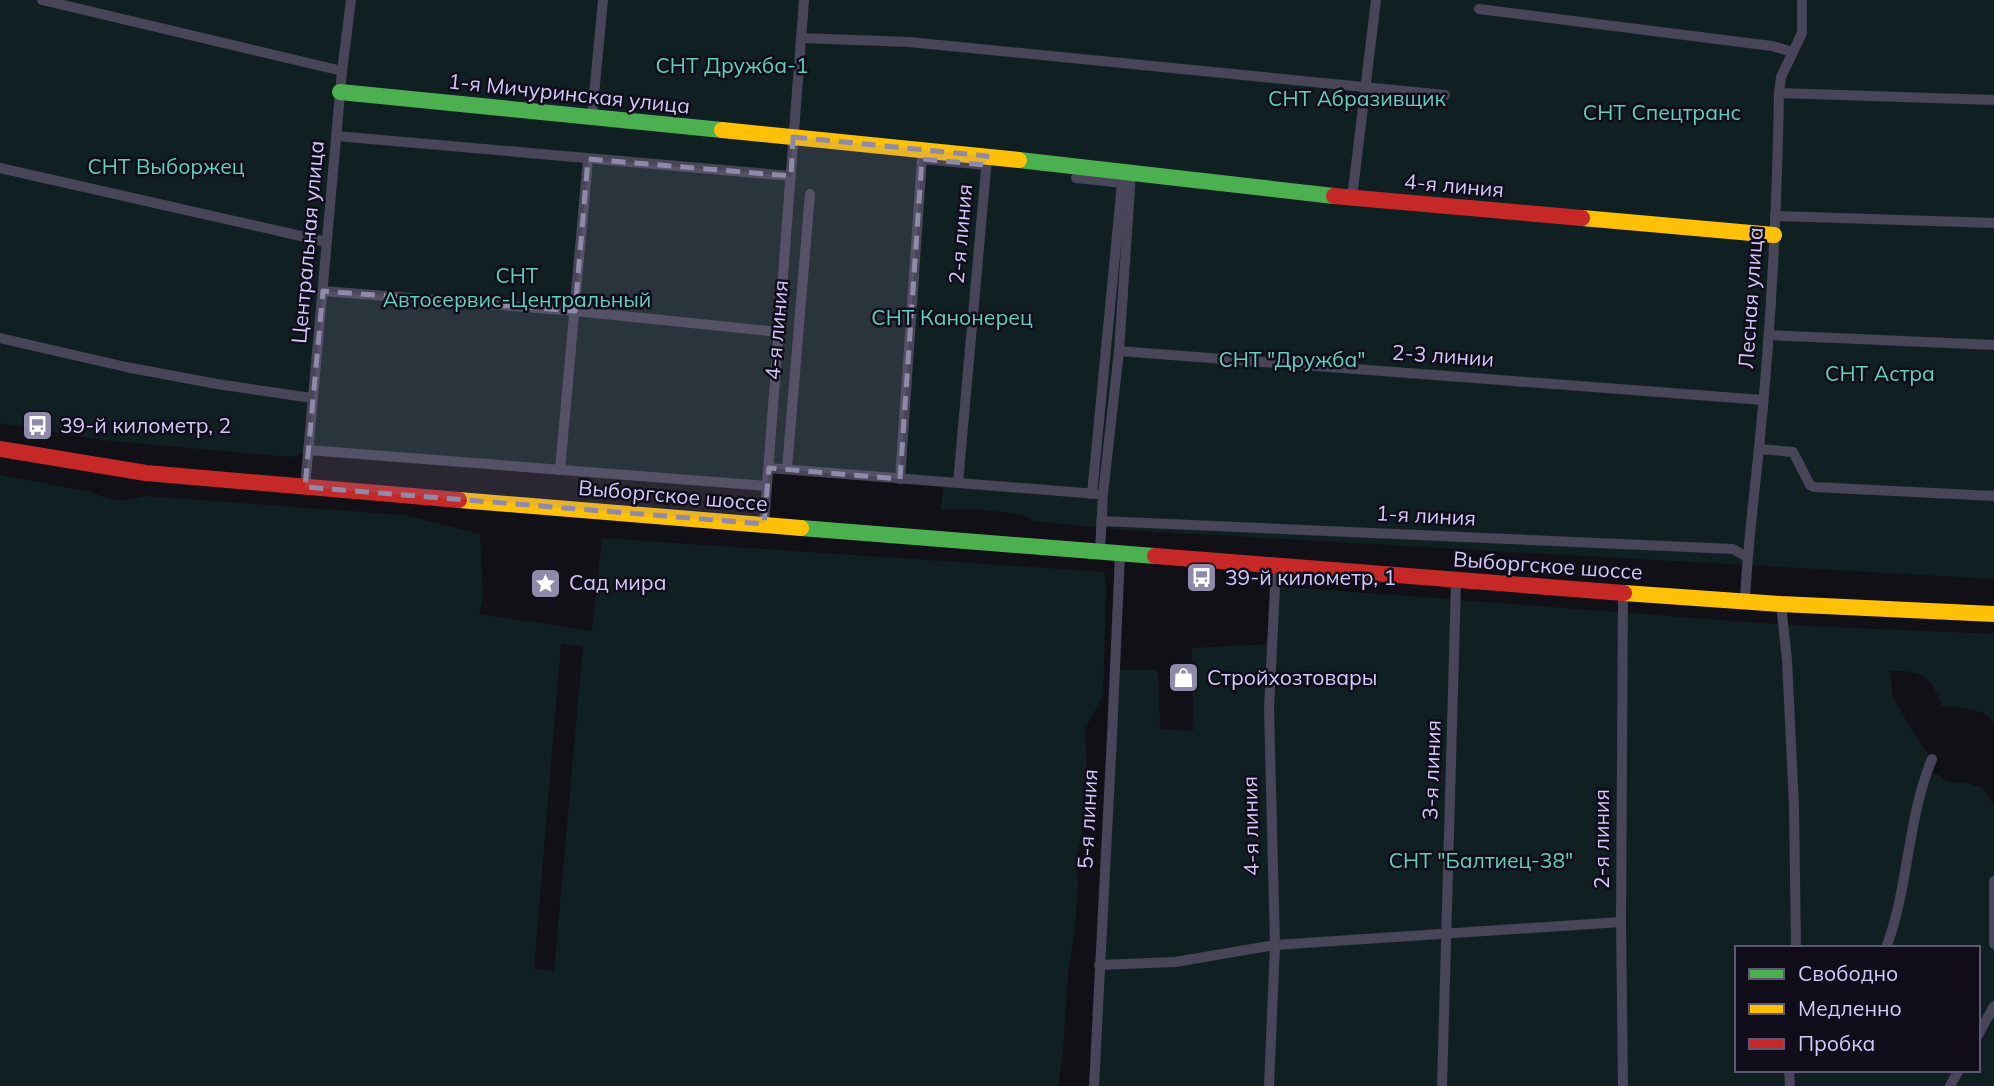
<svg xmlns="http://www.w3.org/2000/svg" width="1994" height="1086" font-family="Mulish,sans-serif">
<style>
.green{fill:#102022;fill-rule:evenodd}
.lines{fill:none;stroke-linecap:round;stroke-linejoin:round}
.street{stroke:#474557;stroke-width:10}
.fast{stroke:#4caf50;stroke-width:16}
.slow{stroke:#ffc107;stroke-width:16}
.jam{stroke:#c62828;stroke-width:16}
.marked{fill:#8f89aa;fill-opacity:0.2;stroke:#8f89aa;stroke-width:5;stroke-dasharray:14 9;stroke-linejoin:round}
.labels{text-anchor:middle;stroke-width:5;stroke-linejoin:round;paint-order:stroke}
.park-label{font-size:21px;fill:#5ed2bd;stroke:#100c1a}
.street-label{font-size:21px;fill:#d3cafa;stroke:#100c1a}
.poi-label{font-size:21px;fill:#d3cafa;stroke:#100c1a;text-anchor:start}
</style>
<rect width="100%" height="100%" fill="#111016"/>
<g class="green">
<polygon points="0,0 1994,0 1994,579 1123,530 1035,521 1021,514 982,510 941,510 944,483 770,466 767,484 306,450 302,454 290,457 102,440 0,423"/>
<path d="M0,475l91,17c20,9 32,11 53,4l260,19 76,19 3,65 -4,15 113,17 10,-93 502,34 2,16 -3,108 -18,33 3,75 -12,56 2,26 -4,49 -6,38 -5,79 -5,34h-1058zM561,644l22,2 -29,325 -20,-2z"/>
<path d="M1275,586l512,39 207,9v89c-3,-3 -6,-7 -9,-9 -6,-4 -35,-8 -43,-8 -11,-30 -19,-36 -52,-35l3,27 25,42 14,19 -5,15 12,1 8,7 20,1 16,5 11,17v281h-900l21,-416h43l2,59 33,2 -1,-83 79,-4zM1737,948h241v122h-241z"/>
</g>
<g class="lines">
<g class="street">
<polyline points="42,0 342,71"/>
<polyline points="1479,9 1772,46 1793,52"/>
<polyline points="801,38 909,42 1445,95"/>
<polyline points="1779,93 1994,100"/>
<polyline points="592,116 603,0"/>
<polyline points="336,136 791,176"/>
<polyline points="0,168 327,242"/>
<polyline points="1076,178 1122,183 1092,494"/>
<polyline points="1352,198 1376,0"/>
<polyline points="1775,216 1994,223"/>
<polyline points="323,291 575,311 779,332"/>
<polyline points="1769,335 1994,345"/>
<polyline points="0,338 126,367 217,384 312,398"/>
<polyline points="1119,351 1763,400"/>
<polyline points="1759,449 1793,452 1810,485 1814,487 1994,496"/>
<polyline points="308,450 767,486"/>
<polyline points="769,468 1097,494"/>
<polyline points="787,469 810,194"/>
<polyline points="560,470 588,159"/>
<polyline points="900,479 922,159 986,165"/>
<polyline points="958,483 987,158"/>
<polyline points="305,487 342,71 351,0"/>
<polyline points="1101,521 1733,549 1747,557"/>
<polyline points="764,524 804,0"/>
<polyline points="1100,551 1103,494 1119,351 1131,173"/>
<path d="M1745,602c2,-52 9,-103 14,-154 12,-118 18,-237 20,-355l2,-16 21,-44v-33"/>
<polyline points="1781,604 1787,660 1794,806 1796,948"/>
<polyline points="1994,881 1994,944"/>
<path d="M1886,948c23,-61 21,-129 46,-189"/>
<polyline points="1099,965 1175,962 1275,945 1621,922"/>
<polyline points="1978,1035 1994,1006"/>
<polyline points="1789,1070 1790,1086"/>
<polyline points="1094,1086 1112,736 1120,554"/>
<polyline points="1269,1086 1275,945 1269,709 1276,566"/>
<polyline points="1442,1086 1456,581"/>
<polyline points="1623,1086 1621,922 1623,592"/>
<polyline points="1950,1086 1959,1070"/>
</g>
<g class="fast">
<polyline points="340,92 722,130"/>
<polyline points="1019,160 1334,196"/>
<polyline points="801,528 1155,556"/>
</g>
<g class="slow">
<polyline points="722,130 1019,160"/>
<polyline points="1582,218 1774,235"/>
<polyline points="459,500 801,528"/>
<polyline points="1624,593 1781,604 1994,614"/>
</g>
<g class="jam">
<polyline points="1334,196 1582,218"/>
<polyline points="0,449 146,473 459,500"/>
<polyline points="1155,556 1624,593"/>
</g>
</g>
<path class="marked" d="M793,137l194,19 -1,9 -64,-6 -22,320 -131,-11 -5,56 -459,-37 18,-196 252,20 13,-152 203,17z"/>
<defs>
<symbol id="bus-square" viewBox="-11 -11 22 22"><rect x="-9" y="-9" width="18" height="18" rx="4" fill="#8f89aa" stroke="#100c1a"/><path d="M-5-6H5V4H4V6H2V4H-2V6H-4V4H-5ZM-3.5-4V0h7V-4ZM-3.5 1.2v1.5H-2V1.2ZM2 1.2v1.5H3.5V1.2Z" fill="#fff"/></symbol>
<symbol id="sight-square" viewBox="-11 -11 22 22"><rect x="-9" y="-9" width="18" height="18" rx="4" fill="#8f89aa" stroke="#100c1a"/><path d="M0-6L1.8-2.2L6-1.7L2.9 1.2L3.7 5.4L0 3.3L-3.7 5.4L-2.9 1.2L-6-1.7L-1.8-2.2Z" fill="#fff"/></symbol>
<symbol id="shop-square" viewBox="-11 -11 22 22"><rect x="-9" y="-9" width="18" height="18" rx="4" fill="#8f89aa" stroke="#100c1a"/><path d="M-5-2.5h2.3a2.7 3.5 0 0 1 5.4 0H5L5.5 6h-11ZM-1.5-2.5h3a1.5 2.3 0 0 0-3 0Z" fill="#fff"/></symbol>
</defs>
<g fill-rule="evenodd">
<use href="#bus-square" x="20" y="408" width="35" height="35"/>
<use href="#bus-square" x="1184" y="560" width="35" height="35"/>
<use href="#sight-square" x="528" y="566" width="35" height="35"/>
<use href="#shop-square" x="1166" y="660" width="35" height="35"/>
</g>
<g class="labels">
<g class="park-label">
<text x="732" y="73">СНТ Дружба-1</text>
<text x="1357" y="106">СНТ Абразивщик</text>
<text x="1662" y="120">СНТ Спецтранс</text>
<text x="166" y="174">СНТ Выборжец</text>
<text x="517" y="283">СНТ<tspan x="517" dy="24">Автосервис-Центральный</tspan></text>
<text x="952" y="325">СНТ Канонерец</text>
<text x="1292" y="367">СНТ "Дружба"</text>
<text x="1880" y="381">СНТ Астра</text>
<text x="1481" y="868">СНТ "Балтиец-38"</text>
</g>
<g class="street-label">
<text transform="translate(569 94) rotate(6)" y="7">1-я Мичуринская улица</text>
<text transform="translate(1454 186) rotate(5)" y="7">4-я линия</text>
<text transform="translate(961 234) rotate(-85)" y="7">2-я линия</text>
<text transform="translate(308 242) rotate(-85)" y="7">Центральная улица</text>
<text transform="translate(1751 298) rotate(-86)" y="7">Лесная улица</text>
<text transform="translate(777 330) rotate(-85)" y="7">4-я линия</text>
<text transform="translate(1443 356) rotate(4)" y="7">2-3 линии</text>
<text transform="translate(673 496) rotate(5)" y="7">Выборгское шоссе</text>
<text transform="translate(1426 516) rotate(3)" y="7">1-я линия</text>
<text transform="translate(1548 566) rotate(4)" y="7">Выборгское шоссе</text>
<text transform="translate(1432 770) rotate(-88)" y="7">3-я линия</text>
<text transform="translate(1088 819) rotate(-87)" y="7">5-я линия</text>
<text transform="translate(1251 826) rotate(-91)" y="7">4-я линия</text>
<text transform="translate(1602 839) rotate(-90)" y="7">2-я линия</text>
</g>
<g class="poi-label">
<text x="60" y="433">39-й километр, 2</text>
<text x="1225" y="585">39-й километр, 1</text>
<text x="569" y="590">Сад мира</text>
<text x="1207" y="685">Стройхозтовары</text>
</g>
</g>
<rect x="1735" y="946" width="245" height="126" fill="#100c1a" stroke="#5e5874" stroke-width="2"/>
<rect x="1749" y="969" width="35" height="10" fill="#4caf50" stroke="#5e5874" stroke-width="2"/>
<text x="1798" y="981" font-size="21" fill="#d3cafa">Свободно</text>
<rect x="1749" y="1004" width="35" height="10" fill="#ffc107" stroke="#5e5874" stroke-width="2"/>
<text x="1798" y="1016" font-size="21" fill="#d3cafa">Медленно</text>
<rect x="1749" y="1039" width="35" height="10" fill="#c62828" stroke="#5e5874" stroke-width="2"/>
<text x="1798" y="1051" font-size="21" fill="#d3cafa">Пробка</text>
</svg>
